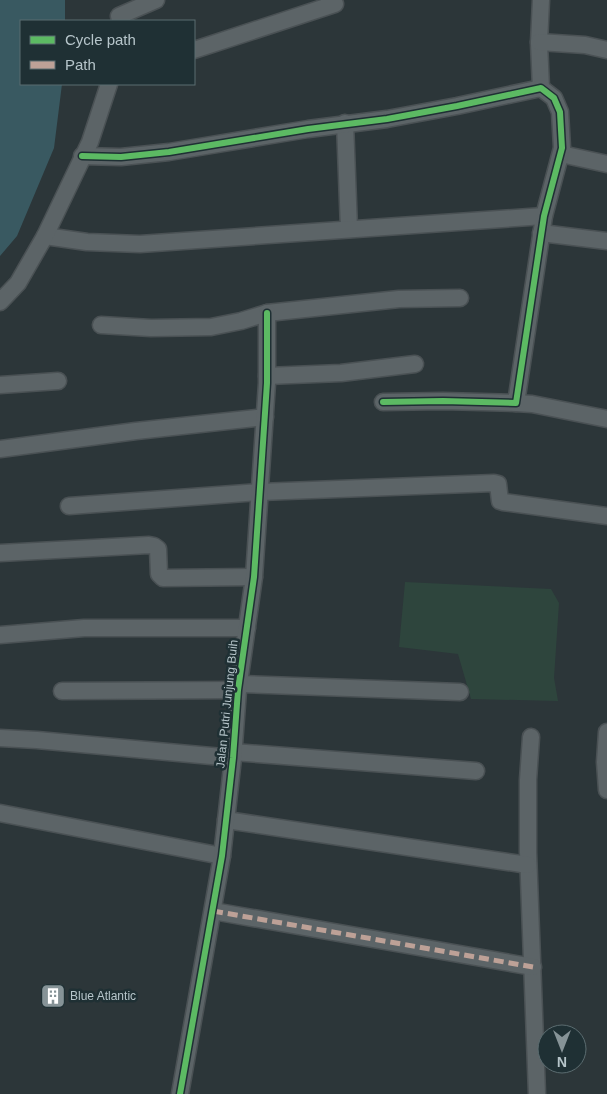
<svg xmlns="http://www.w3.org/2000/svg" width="607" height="1094" font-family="Helvetica,sans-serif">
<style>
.green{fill:#2e453d}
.water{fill:#395961}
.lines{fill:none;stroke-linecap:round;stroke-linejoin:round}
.minor-casing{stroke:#4a5154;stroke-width:19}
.minor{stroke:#5c6467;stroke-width:16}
.quiet{stroke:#bda197;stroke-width:5;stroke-dasharray:10 5;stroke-linecap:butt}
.cycleway-casing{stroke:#1f3034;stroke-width:9}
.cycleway{stroke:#5cba63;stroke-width:6}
.labels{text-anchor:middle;stroke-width:5;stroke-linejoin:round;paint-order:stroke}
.street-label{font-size:12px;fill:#b6c5ca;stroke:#1f3034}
.poi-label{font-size:12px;fill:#b6c5ca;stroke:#1f3034;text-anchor:start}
</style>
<rect width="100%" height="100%" fill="#2c3639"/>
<polygon class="green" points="405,582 551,589 559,603 554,678 558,701 471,699 458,654 399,647"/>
<polygon class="water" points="0,0 65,0 65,21 21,21 21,84 62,84 54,148 17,236 0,256"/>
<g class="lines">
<defs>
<g id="minor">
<polyline points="541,0 539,43 541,88"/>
<polyline points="119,16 156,0"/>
<polyline points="539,42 585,45 607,50"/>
<polyline points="194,50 335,4"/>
<polyline points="345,123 349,229"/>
<polyline points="561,154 607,164"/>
<polyline points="82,156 121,157 169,152 308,129 387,119 457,106 541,88 554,98 560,112 562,148 544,216 516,403 443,401 383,402"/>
<polyline points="541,233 607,241"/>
<polyline points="45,236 87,242 140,244 544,216"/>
<polyline points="0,302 18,283 45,236 90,142 109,84"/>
<polyline points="101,325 151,328 211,327 241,321 267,313 399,299 460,298"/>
<polyline points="267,376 341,373 415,364"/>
<polyline points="0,385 58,381"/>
<polyline points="516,403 532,404 607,419"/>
<polyline points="0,449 136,431 265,417"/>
<polyline points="69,506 260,492 494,483 498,484 500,501 503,502 607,516"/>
<polyline points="0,553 149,545 154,546 158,549 159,574 163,578 254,577"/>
<polyline points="0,635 84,628 247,628"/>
<polyline points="240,684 460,692"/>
<polyline points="62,691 238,690"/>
<polyline points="607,732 605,762 607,790"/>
<polyline points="531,737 528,780 528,852 537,1094"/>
<polyline points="0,738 37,740 233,758"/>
<polyline points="233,752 476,771"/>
<polyline points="0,813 222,856"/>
<polyline points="226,820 528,865"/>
<polyline points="213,911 533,967"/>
<polyline points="180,1094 222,856 233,758 238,690 254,577 267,383 267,313"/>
</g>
</defs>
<use href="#minor" class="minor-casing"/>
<use href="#minor" class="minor"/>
<polyline class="quiet" points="213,911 533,967"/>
<defs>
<g id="cycleway">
<polyline points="82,156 121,157 169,152 308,129 387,119 457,106 541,88 554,98 560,112 562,148 544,216 516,403 443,401 383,402"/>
<polyline points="180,1094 222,856 233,758 238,690 254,577 267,383 267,313"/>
</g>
</defs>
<use href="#cycleway" class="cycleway-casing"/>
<use href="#cycleway" class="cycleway"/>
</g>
<defs>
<symbol id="building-square" viewBox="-11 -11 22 22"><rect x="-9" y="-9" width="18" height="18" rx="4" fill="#869397" stroke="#1f3034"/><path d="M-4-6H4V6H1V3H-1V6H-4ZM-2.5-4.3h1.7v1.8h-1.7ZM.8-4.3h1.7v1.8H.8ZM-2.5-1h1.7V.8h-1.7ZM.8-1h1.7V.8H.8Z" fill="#fff"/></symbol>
</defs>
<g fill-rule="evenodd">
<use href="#building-square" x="39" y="982" width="28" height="28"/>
</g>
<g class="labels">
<g class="street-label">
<text transform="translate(227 704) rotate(-84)" y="4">Jalan Putri Junjung Buih</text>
</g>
<g class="poi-label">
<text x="70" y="1000">Blue Atlantic</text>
</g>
</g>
<rect x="20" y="20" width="175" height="65" fill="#1f3034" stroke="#5b6c70"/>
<rect x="30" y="36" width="25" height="8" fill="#5cba63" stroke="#5b6c70"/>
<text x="65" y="45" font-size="15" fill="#b6c5ca">Cycle path</text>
<rect x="30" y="61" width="25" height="8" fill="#bda197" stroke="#5b6c70"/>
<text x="65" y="70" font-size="15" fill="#b6c5ca">Path</text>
<g transform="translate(562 1049) rotate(180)"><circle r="24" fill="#1f3034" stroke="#5b6c70"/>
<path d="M0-4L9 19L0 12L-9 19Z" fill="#869397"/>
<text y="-8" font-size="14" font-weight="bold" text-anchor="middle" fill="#b6c5ca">N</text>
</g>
</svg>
